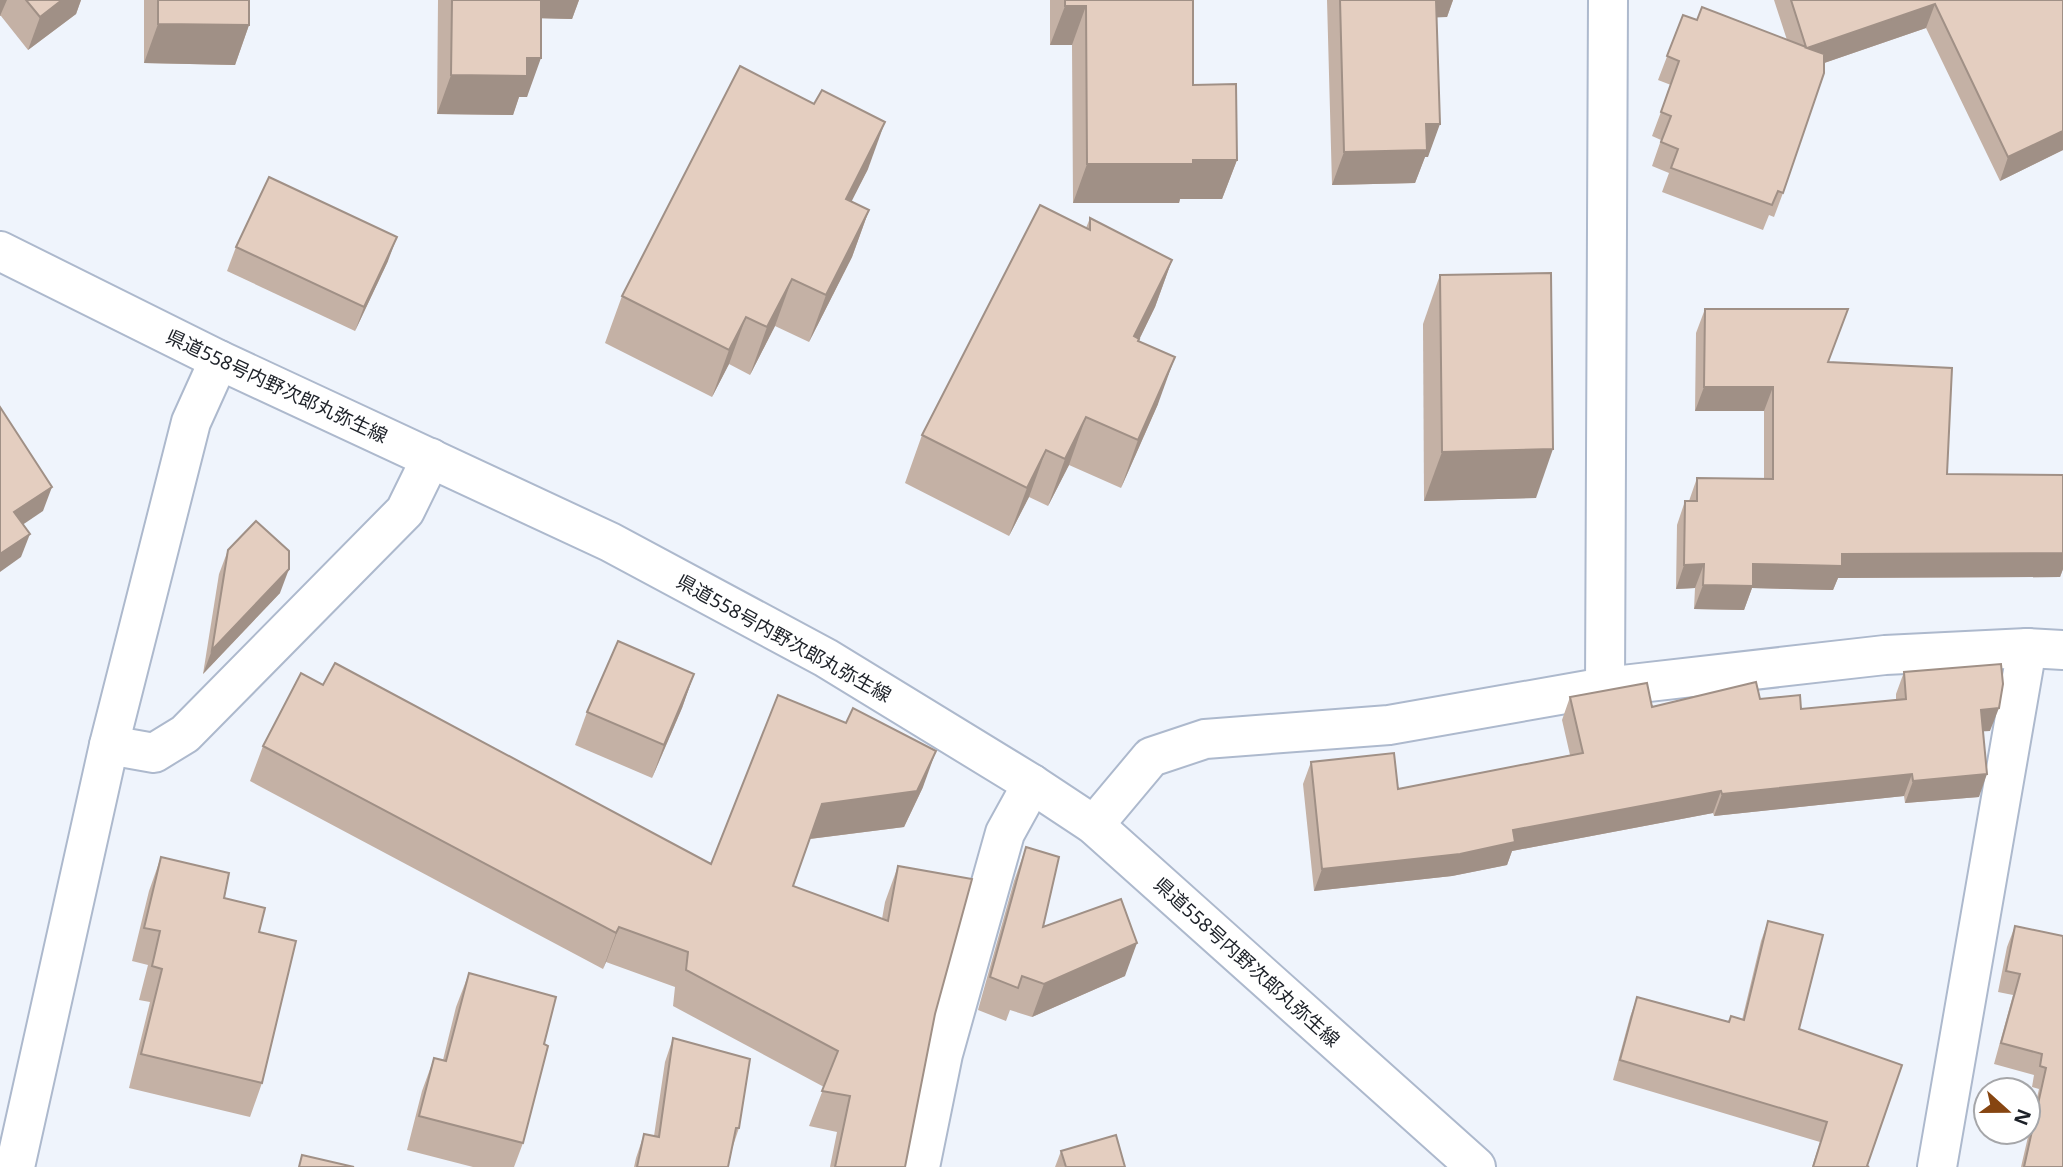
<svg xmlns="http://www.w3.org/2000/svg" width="2063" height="1167" font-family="'Noto Sans','Noto Sans JP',sans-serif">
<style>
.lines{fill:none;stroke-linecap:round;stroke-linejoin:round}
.minor-casing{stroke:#adb9cd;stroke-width:42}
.tertiary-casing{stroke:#adb9cd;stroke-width:42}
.secondary-casing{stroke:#adb9cd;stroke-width:42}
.minor{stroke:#fff;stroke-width:38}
.tertiary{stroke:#fff;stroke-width:38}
.secondary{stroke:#fff;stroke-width:38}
.wall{fill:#c4b1a5}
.shaded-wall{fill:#a09086}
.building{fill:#e4cec0;stroke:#a09086;stroke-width:2}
.labels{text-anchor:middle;stroke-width:5;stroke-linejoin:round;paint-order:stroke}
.street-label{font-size:19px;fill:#1d2128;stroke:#fff}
</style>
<rect width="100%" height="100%" fill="#eff4fc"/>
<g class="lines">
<defs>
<g id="minor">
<polyline points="1605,687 1608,0"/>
<polyline points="109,745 154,753 185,734 405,511 431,458"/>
<polyline points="1094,825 1151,757 1205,739 1389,725 1605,687 1885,655 2027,648 2063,650"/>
<polyline points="920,1167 943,1054 1005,833 1032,784"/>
<polyline points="1937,1167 2027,648"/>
</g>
<polyline id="tertiary" points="15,1167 109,745 191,422 219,360"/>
<polyline id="secondary" points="0,251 219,360 610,542 826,658 1032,784 1094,825 1476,1167"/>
</defs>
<use href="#minor" class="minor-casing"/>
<use href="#tertiary" class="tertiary-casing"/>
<use href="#secondary" class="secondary-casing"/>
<use href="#minor" class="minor"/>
<use href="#tertiary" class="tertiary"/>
<use href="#secondary" class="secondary"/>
</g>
<g class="wall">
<polygon points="0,0 81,0 76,14 28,50 1,16 0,16"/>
<polygon points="144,0 249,0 249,25 235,65 144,63"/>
<polygon points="438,0 579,0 572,19 541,18 527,97 519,97 513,115 437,114"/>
<polygon points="1050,0 1193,0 1193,85 1237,160 1222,199 1180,199 1179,203 1073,203 1072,45 1050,45"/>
<polygon points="1327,0 1453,0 1447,17 1436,17 1428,157 1425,157 1415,183 1332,185"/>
<polygon points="1774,0 2063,0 2063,150 2000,181 1926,28 1824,63 1783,193 1774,217 1769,215 1763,230 1662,192 1669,173 1652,166 1661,140 1652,136 1671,85 1658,80 1683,15 1697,20 1787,40"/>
<polygon points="868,169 851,201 869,210 852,257 809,342 775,326 750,375 729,364 712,397 605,343 622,296"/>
<polygon points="1090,218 1172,260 1155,307 1138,341 1158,404 1121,488 1069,465 1048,506 1029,497 1009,536 905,483 922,435 1086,228"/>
<polygon points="236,247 388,261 355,331 227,271"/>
<polygon points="1440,275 1536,498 1424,501 1423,324"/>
<polygon points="1705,309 1828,362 1947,474 2063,475 2063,569 2060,577 1838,578 1833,590 1752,588 1744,610 1694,609 1695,588 1676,589 1677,525 1685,501 1689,501 1697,478 1764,479 1764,411 1695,411 1696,333"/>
<polygon points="228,550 280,593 203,674 219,574"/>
<polygon points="1904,672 1990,731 1983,731 1979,797 1905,803 1904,796 1714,816 1713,813 1512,851 1507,865 1452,876 1314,891 1303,784 1311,762 1398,789 1570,755 1562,720 1570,697 1652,707 1760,699 1801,709 1896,700 1896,694"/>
<polygon points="694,674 682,708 652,778 575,745 587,712"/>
<polygon points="323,685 711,864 923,787 904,827 810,839 793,886 882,919 885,902 898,866 935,1014 905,1167 830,1167 837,1132 809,1126 824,1087 673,1006 675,987 606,962 603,969 250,781 263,746"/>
<polygon points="1026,847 1043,927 1125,976 1032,1017 1010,1010 1006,1021 978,1010 1014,881"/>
<polygon points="161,857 224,898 259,932 262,1083 250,1117 129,1088 150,1002 139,1000 148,965 132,961 149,891"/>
<polygon points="1768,921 1799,1029 1867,1166 1869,1167 1812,1167 1820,1142 1613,1080 1630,1017 1637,997 1728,1022 1742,1020 1761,941"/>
<polygon points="2015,926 2063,936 2063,1167 2021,1167 2039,1089 2032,1087 2034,1075 1994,1064 2013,995 1998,992 2007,947"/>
<polygon points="469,973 544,1044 523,1143 514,1167 473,1167 407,1150 422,1091 434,1058 443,1060 456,1007"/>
<polygon points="673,1038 739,1128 732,1149 728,1167 634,1167 636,1158 644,1134 654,1136 665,1062"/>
<polygon points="1061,1151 1125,1167 1055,1167"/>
</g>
<g class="shaded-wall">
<polygon points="0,0 7,0 0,16"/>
<polygon points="62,0 81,0 76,14 28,50 40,17"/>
<polygon points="534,0 579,0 572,19 528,18"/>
<polygon points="1429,0 1453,0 1447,17 1423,18"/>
<polygon points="1935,4 1926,28 1798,72 1807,48"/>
<polygon points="1065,6 1086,6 1072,45 1050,45"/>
<polygon points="158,24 249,25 235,65 144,63"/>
<polygon points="527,58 541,58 527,97 519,97 513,115 437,114 451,75"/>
<polygon points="885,122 868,169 829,246 846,199"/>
<polygon points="1426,124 1440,124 1428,157 1425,157 1415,183 1332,185 1344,152"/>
<polygon points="2063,131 2063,150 2000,181 2008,157"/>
<polygon points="1193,160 1237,160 1222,199 1180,199 1179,203 1073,203 1087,164"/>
<polygon points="869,210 852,257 809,342 826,295"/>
<polygon points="397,237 388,261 355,331 364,307"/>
<polygon points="1172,260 1155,307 1139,340 1134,336"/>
<polygon points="792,279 775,326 750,375 767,327"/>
<polygon points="746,317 729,364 712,397 729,350"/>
<polygon points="1175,357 1158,404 1121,488 1138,440"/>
<polygon points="1704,387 1773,387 1764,411 1695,411"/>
<polygon points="1086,417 1069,465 1048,506 1065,459"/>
<polygon points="1553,449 1536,498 1424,501 1442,452"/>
<polygon points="1046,450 1029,497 1009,536 1027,488"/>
<polygon points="52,487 43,511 6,536 14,512"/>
<polygon points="30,534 21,557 0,572 0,554"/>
<polygon points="2063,553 2063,569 2060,577 1838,578 1833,590 1752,588 1744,610 1694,609 1703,585 1753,564 1842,554"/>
<polygon points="1704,564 1695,588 1676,589 1684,565"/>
<polygon points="289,569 280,593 203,674 212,650"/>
<polygon points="694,674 682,708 652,778 664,745"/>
<polygon points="1999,708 1990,731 1973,732 1981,710"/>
<polygon points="936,751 923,787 904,827 809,839 822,804"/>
<polygon points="1912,774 1904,796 1714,816 1722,794"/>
<polygon points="1987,774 1979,797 1905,803 1913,781"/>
<polygon points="1721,791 1713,813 1512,851 1507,865 1452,876 1314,891 1322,869 1513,830"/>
<polygon points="619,927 606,962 603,969 616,933"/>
<polygon points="1137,943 1125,976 1032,1017 1044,984"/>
</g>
<g class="building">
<polygon points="26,0 62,0 40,17"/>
<polygon points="158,0 249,0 249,25 158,24"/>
<polygon points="452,0 541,0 541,58 527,58 527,76 451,75"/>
<polygon points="1065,0 1193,0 1193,85 1236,84 1237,160 1193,160 1193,164 1087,164 1086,6 1065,6"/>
<polygon points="1340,0 1436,0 1440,124 1426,124 1427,150 1344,152"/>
<polygon points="1791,0 2063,0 2063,131 2008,157 1935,4 1807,48 1824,54 1824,73 1783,193 1778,191 1772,205 1671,168 1678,149 1661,142 1671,116 1661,112 1679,61 1667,56 1683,15 1697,20 1702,7 1806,47"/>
<polygon points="740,66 814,104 822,90 885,122 846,199 869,210 826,295 792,279 767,327 746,317 729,350 622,296"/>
<polygon points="269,177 397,237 364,307 236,247"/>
<polygon points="1040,205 1090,230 1090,218 1172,260 1134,336 1139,339 1138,341 1175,357 1138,440 1086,417 1065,459 1046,450 1027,488 922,435"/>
<polygon points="1551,273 1553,449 1442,452 1440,275"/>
<polygon points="1705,309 1848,309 1828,362 1952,368 1947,474 2063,475 2063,553 1842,554 1842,566 1753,564 1753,586 1703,585 1704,564 1684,565 1685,501 1697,501 1697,478 1773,479 1773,387 1704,387"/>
<polygon points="0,407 52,487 14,512 30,534 0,554"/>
<polygon points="256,521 289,551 289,569 212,650 228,550"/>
<polygon points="618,641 694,674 664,745 587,712"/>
<polygon points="335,663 711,864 778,695 846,723 853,708 936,751 917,791 822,804 793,886 888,921 898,866 972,879 935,1014 905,1167 835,1167 850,1096 822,1091 838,1051 686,970 688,952 619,927 616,933 263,746 301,673 323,685"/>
<polygon points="2001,664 2003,684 1999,708 1981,710 1987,774 1913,781 1912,774 1722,794 1721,791 1513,830 1515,842 1460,854 1322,869 1311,762 1394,753 1398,789 1583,753 1570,697 1647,683 1652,707 1756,682 1760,699 1800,695 1801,709 1906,699 1904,672"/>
<polygon points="1026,847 1059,857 1043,927 1121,899 1137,943 1044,984 1022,976 1018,988 990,977"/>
<polygon points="161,857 229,873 224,898 265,908 259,932 296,941 262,1083 141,1054 162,969 152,966 160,931 144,928"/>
<polygon points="1768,921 1823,935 1799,1029 1902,1065 1867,1166 1869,1167 1813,1167 1827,1122 1620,1060 1637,997 1729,1022 1731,1016 1744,1020"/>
<polygon points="2015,926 2063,936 2063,1167 2024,1167 2046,1068 2040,1066 2042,1054 2001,1043 2020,974 2006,971"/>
<polygon points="469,973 556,997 544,1044 548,1046 523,1143 419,1116 434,1058 446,1061"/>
<polygon points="673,1038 750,1059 739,1128 736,1128 728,1167 637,1167 644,1134 659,1137"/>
<polygon points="1116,1135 1125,1167 1066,1167 1061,1151"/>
<polygon points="302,1155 354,1167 299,1167"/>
</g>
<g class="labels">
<g class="street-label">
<text transform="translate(277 386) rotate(25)" y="7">県道558号内野次郎丸弥生線</text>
<text transform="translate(784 638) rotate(29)" y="7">県道558号内野次郎丸弥生線</text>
<text transform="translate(1247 962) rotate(42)" y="7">県道558号内野次郎丸弥生線</text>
</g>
</g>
<g transform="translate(2007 1111) rotate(111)"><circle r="33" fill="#ffffff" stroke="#a5a6a9" stroke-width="2"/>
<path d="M0-5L12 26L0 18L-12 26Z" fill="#864511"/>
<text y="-10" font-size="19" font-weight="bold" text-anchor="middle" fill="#1d2128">N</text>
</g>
</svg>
